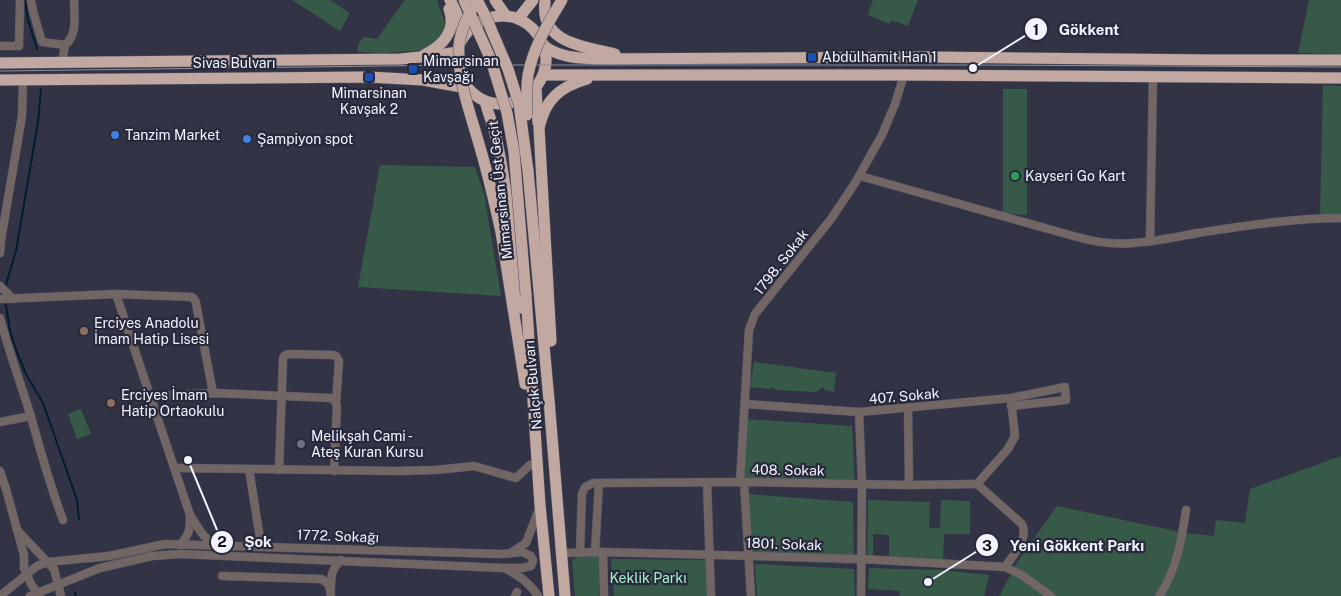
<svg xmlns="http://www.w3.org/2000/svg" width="1341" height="596" font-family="'Public Sans',sans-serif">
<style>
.green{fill:#375948}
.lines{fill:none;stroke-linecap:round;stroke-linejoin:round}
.stream{stroke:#011d30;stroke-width:2}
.minor-casing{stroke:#515364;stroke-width:9}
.highway-casing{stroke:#515364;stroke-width:12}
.minor{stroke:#716663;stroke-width:8}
.highway{stroke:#c1a8a0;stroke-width:11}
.tram{stroke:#8d8e9e;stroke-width:1}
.highway-bridge-casing{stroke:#515364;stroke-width:12;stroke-linecap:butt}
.highway-bridge{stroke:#c1a8a0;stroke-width:11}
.transit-dot{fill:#1a4fb4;stroke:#282a3b;stroke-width:2}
.shop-dot{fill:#3f7fe0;stroke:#282a3b;stroke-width:2}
.leisure-dot{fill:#2e9e5b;stroke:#282a3b;stroke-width:2}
.education-dot{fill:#8d6e63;stroke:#282a3b;stroke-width:2}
.worship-dot{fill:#6b7280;stroke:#282a3b;stroke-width:2}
.labels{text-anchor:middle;stroke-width:4.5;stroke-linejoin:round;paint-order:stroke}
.poi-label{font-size:14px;fill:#f2f3ff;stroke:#282a3b;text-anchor:start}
.street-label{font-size:14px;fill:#f2f3ff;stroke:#282a3b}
.park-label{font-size:14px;fill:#a4f1cb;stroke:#282a3b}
.leader{fill:none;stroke:#f2f3ff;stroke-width:2}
.callout-dot{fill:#f2f3ff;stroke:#282a3b;stroke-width:2}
.mark-label{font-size:15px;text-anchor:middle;font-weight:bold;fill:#111}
.callout-label{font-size:15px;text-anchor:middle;font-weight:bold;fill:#f2f3ff;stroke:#282a3b;stroke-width:4.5;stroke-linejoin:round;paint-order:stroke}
</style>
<rect width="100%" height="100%" fill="#323446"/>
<g class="green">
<polygon points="292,0 330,0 350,13 340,31"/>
<path d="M405,0h32l8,23 -1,8 -5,10 -15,9 -39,3 -27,-1c-1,-6 1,-11 7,-15l12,2z"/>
<polygon points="873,0 918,0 908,26 891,20 890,24 868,15"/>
<polygon points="1309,0 1341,0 1341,54 1298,53"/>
<polygon points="1323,85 1341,86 1341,215 1320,214"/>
<polygon points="1003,89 1027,89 1027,215 1003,213"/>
<polygon points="380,165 475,167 484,193 501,296 358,287"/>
<polygon points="754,362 836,373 834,392 825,390 823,387 816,392 776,390 773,387 770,389 750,387"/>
<polygon points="81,409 91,434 77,439 68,414"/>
<polygon points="747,419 852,426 855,487 744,483"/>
<polygon points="1341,456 1341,596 999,596 1018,561 1057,506 1185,533 1214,536 1216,520 1245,523 1250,489"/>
<polygon points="747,494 853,502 854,564 749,560"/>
<polygon points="868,500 930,502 929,528 940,528 941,500 970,501 970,534 944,534 943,566 889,565 889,535 873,534 873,564 867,564"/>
<polygon points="580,555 599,555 599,596 575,596 572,561"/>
<polygon points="611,559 706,560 707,596 614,596"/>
<polygon points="755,564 854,569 855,596 757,596"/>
<polygon points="869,568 940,570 989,575 984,596 899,596 900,591 868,589"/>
</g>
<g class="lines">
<g class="stream">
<polyline points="25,0 28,20 37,49"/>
<polyline points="5,288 16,251 38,122 41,89"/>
<polyline points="6,305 10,331 16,350 26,374 43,403 77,500 79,519"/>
<polyline points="75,592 76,596"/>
</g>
<defs>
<g id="minor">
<polyline points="31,0 33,11 42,42 65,45 62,62"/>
<path d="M65,45c13,-10 9,-30 9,-45"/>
<polyline points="0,46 19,46 20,0"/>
<path d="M860,176l217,61c18,5 37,8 56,6 21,-1 43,-6 64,-10 48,-7 96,-15 144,-15"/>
<polyline points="0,240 1,240 22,116 23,80"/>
<polyline points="1150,241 1153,77"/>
<polyline points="0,253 1,240"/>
<polyline points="0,286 13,299"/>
<path d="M116,294l74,221c9,13 11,21 25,30"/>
<polyline points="0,299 116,294 192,297 195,300 196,303 213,393"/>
<path d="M0,318c9,34 21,66 31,99 10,35 19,69 32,103"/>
<polyline points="151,396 213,393 331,398 335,401 337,406 334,471"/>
<polyline points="745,404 859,412 1011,398 1065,387 1066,400 1011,406"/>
<polyline points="908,408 909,485"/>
<polyline points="859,412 862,484 861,596"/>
<polyline points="0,422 31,416"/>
<polyline points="175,468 396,471 436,470 474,466 516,478 530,465"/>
<polyline points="249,469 260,538"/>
<polyline points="279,470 283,359 284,356 288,354 334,355 336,356 339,361 336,403"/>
<polyline points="0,471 6,489 24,555 24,568 31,584 40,596"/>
<polyline points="740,482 749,330 755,314 831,219 855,183 882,135 895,104 904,75"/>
<polyline points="744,482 751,596"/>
<polyline points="707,483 711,596"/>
<path d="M977,484l45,40c7,15 -9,31 -17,43"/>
<polyline points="977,484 1008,449 1015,436 1011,400"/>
<polyline points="17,530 54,569 61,596"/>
<path d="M180,545c10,-11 10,-16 10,-30"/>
<polyline points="512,552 526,543 539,509"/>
<polyline points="595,552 599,483"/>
<polyline points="603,552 604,596"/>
<polyline points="562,553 603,552 861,559 1005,567 1020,574 1051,596"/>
<polyline points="580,553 582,494 585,487 593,483 744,482 909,485 977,484"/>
<path d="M222,576l99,3c8,3 9,9 10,17"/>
<path d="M331,589c0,-13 0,-19 10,-29"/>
<polyline points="0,596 37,566 48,562 109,556 165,544 502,554 522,552 531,556 533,560 531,566 522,568 504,568"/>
<path d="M30,596l70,-28 52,-12 28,-2 324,14c14,7 25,14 34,28"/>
<polyline points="515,596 517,592"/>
<path d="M1159,596c17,-24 23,-57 27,-86"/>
</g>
<g id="highway">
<path d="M450,0c6,10 12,25 11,36"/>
<polyline points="495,0 506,16"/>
<path d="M545,2c-5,42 40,44 70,52"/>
<polyline points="518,19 533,0"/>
<path d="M460,43c9,-17 23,-27 43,-27 11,0 22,5 30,13 43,46 -31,108 -69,54"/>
<path d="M543,45c16,13 36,13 55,14l329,-2 287,3h127"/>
<path d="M424,55c19,-9 33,-25 25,-46"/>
<polyline points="0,63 400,59 431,56 458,52"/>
<polyline points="543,75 904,75 1341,78"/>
<polyline points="0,80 369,77 423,80 467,88"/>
<polyline points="536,88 538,123"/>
<path d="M485,101c3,12 8,24 11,36 12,56 18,114 24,171"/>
<polyline points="528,171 549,400 565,596"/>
<polyline points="501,232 525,384"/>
<polyline points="526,295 540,505 549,596"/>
<path d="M551,341l-12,-213c6,-28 20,-41 48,-49"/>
</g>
</defs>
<use href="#minor" class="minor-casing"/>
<use href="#highway" class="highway-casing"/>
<use href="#minor" class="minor"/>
<use href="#highway" class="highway"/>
<polyline class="tram" points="0,71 458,65 972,65 1341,67"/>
<defs>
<g id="highway-bridge">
<polyline points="464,0 491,60 507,113 514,152 526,295"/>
<path d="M477,0c-8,14 -17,30 -18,46 -2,36 13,71 22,105 8,27 14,54 20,81"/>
<polyline points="477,0 485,15 508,69 519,104 528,171"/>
<path d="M527,115c0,-13 -1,-27 1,-40 5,-27 20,-52 34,-75"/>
</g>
</defs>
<use href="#highway-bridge" class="highway-bridge-casing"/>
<use href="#highway-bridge" class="highway-bridge"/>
</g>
<g class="transit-dot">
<rect x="807" y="52" width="10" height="10" rx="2.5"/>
<rect x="408" y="64" width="10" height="10" rx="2.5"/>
<rect x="364" y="72" width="10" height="10" rx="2.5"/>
</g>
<g class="shop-dot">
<circle cx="115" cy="135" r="5"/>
<circle cx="247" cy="139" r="5"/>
</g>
<circle class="leisure-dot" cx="1015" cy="176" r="5"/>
<g class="education-dot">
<circle cx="84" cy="331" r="5"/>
<circle cx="111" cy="403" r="5"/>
</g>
<circle class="worship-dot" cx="301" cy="444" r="5"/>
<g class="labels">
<g class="poi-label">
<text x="822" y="62">Abdülhamit Han 1</text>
<text x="423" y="66">Mimarsinan<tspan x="423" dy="16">Kavşağı</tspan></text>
<text x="369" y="98" text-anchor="middle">Mimarsinan<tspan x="369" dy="16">Kavşak 2</tspan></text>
<text x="125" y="140">Tanzim Market</text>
<text x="257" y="144">Şampiyon spot</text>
<text x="1025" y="181">Kayseri Go Kart</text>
<text x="94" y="328">Erciyes Anadolu<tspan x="94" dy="16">İmam Hatip Lisesi</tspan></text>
<text x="121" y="400">Erciyes İmam<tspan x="121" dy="16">Hatip Ortaokulu</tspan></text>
<text x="311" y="441">Melikşah Cami -<tspan x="311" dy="16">Ateş Kuran Kursu</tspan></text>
</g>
<g class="street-label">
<text x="234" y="68">Sivas Bulvarı</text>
<text transform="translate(500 190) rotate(-96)" y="5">Mimarsinan Üst Geçit</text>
<text transform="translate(781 262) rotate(-52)" y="5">1798. Sokak</text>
<text transform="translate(533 385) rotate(-95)" y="5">Nalçık Bulvarı</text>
<text transform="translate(904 396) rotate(-5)" y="5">407. Sokak</text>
<text transform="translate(788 470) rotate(1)" y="5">408. Sokak</text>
<text transform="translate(338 536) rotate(2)" y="5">1772. Sokağı</text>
<text transform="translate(784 544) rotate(2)" y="5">1801. Sokak</text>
</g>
<g class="park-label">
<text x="648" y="583">Keklik Parkı</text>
</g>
</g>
<path class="leader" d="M973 68L1036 29M188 460L222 542M928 582L987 545"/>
<g class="callout-dot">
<circle cx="973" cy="68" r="5"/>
<circle cx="188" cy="460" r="5"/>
<circle cx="928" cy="582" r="5"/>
<circle cx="1036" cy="29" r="12"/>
<circle cx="222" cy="542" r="12"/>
<circle cx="987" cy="545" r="12"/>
</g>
<g class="mark-label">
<text x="1036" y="35">1</text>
<text x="222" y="547">2</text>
<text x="987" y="551">3</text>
</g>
<g class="callout-label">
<text x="1089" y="35">Gökkent</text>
<text x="258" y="547">Şok</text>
<text x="1077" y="551">Yeni Gökkent Parkı</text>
</g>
</svg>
